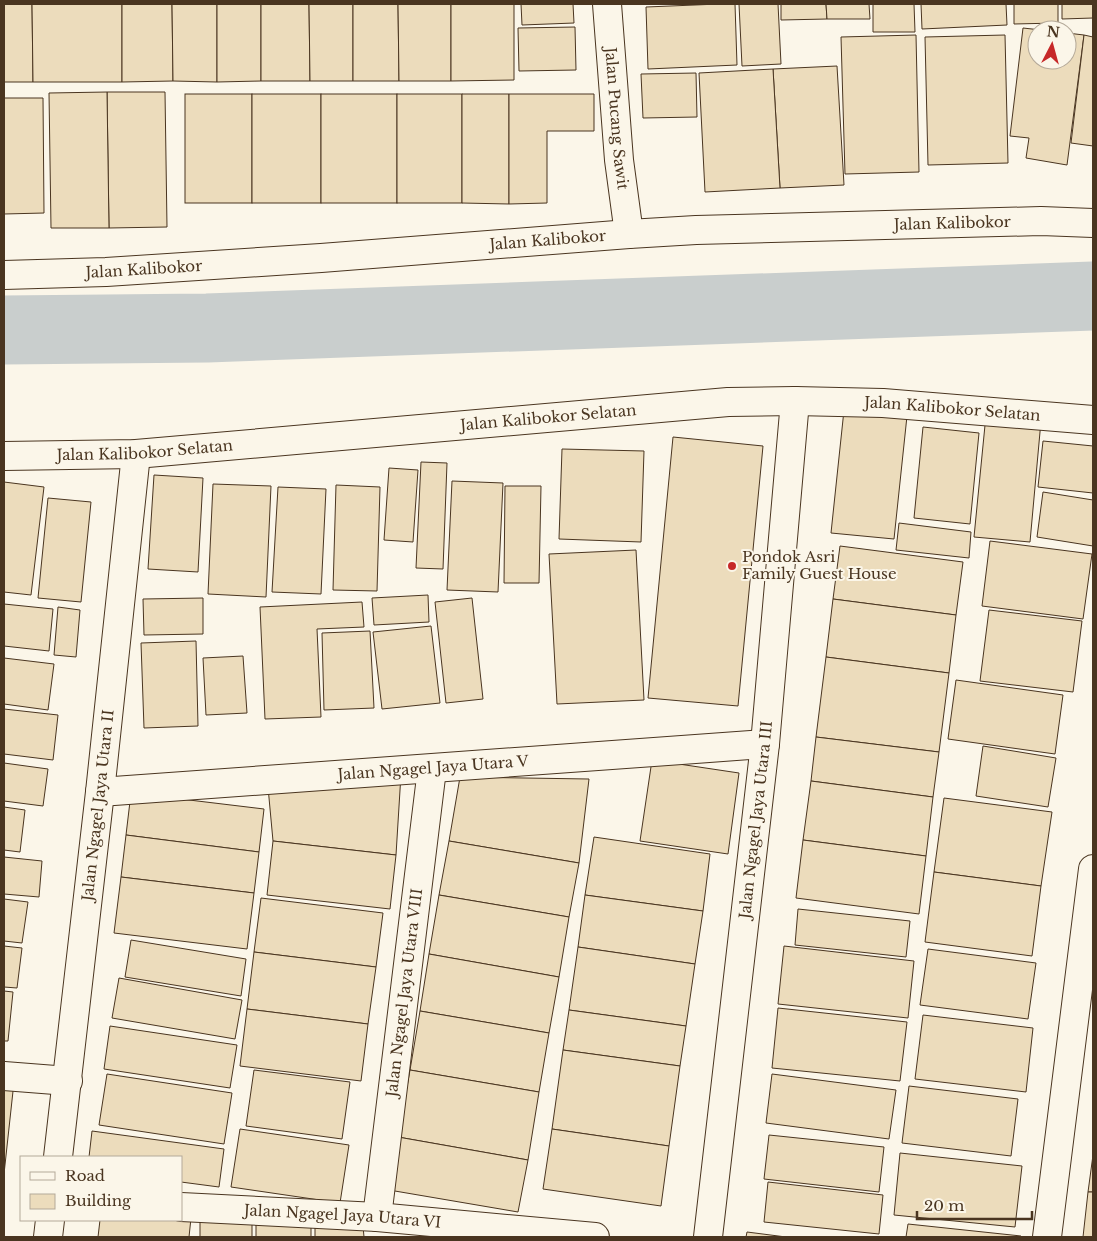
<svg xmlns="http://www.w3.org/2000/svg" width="1097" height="1241" font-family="'Libre Baskerville',serif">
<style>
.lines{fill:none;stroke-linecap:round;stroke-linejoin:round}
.river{stroke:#c9cecd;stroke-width:69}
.building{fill:#ecdcbc;stroke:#4a3520}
.minor-casing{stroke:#4a3520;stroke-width:30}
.tertiary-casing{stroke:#4a3520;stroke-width:30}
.minor{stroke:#fbf6e9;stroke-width:28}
.tertiary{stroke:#fbf6e9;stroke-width:28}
.poi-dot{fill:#c62828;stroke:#fbf6e9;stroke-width:2}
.labels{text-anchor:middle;stroke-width:4;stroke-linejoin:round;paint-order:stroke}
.street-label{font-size:15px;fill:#4a3520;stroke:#fbf6e9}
.poi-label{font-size:15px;fill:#4a3520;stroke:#fbf6e9;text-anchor:start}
</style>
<rect width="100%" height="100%" fill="#fbf6e9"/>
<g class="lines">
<polyline class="river" points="4,330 207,328 1093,296"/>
</g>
<g class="building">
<polygon points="4,4 32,4 33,82 4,82"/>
<polygon points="32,4 122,4 122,82 33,82"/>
<polygon points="122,4 172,4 173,81 122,82"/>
<polygon points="172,4 217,4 217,82 173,81"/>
<polygon points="217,4 261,4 261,81 217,82"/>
<polygon points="261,4 309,4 310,81 261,81"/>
<polygon points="309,4 353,4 353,81 310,81"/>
<polygon points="353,4 398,4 399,81 353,81"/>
<polygon points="398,4 451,4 451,81 399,81"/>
<polygon points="451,4 514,4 514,80 451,81"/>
<polygon points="521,4 573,4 574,23 522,25"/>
<polygon points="719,4 735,4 737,65 648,69 646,7"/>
<polygon points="739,4 778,4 781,64 742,66"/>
<polygon points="781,4 826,4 827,19 781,20"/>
<polygon points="826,4 869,4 870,19 827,19"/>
<polygon points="873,4 914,4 915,32 873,32"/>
<polygon points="921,4 1006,4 1007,25 922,29"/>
<polygon points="1014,4 1058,4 1058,23 1014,24"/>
<polygon points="1062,4 1093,4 1093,18 1062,19"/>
<polygon points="575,27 576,70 519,71 518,28"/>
<polygon points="1023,28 1041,30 1037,30 1037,60 1067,60 1067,33 1084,35 1067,165 1026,158 1029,138 1010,136"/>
<polygon points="916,35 919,172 845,174 841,37"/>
<polygon points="1005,35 1008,163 928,165 925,37"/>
<polygon points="1084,35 1093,37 1093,146 1071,143"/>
<polygon points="837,66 844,185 780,188 773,69"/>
<polygon points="773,69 780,188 705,192 699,73"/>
<polygon points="696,73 697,117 643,118 641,74"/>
<polygon points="107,92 165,92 167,227 109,228"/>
<polygon points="107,92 109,228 51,228 49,93"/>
<rect x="185" y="94" width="67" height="109"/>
<rect x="252" y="94" width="69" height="109"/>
<rect x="321" y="94" width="76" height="109"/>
<rect x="397" y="94" width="65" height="109"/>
<polygon points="462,94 509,94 509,204 462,203"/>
<polygon points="509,94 594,94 594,131 547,131 547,203 509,204"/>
<polygon points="4,98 43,98 44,213 4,214"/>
<polygon points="844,410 907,416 894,539 831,533"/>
<polygon points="986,415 1041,421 1030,542 974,537"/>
<polygon points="923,427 979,433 970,524 914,518"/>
<polygon points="673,437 763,446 738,706 648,698"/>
<polygon points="1043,441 1093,446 1093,493 1038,487"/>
<polygon points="562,449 644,451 641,542 559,539"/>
<polygon points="421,462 447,463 443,569 416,568"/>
<polygon points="389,468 418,470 413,542 384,540"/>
<polygon points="154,475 203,478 198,572 148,569"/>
<polygon points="452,481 503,483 498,592 447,590"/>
<polygon points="4,482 44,487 31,595 4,592"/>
<polygon points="213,484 271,486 266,597 208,594"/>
<polygon points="336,485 380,487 377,591 333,590"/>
<polygon points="505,486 541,486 539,583 504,583"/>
<polygon points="278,487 326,489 321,594 272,592"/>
<polygon points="1043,492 1093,500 1093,546 1037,537"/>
<polygon points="48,498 91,502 81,602 38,598"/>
<polygon points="899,523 971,532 969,558 896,550"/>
<polygon points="990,541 1092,554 1083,619 982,606"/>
<polygon points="840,546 963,562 956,615 833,599"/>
<polygon points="636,550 644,700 557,704 549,554"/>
<polygon points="428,595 429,622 374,625 372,598"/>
<polygon points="203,598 203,634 144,635 143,599"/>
<polygon points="472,598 483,699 446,703 435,602"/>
<polygon points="833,599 956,615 949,673 826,657"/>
<polygon points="362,602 364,627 317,629 321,717 265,719 260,607"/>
<polygon points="4,604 53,609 49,651 4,646"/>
<polygon points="58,607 80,610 76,657 54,655"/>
<polygon points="989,610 1082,621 1073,692 980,681"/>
<polygon points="431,626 440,703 382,709 373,632"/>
<polygon points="370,631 374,708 324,710 322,633"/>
<polygon points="196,641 198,726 144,728 141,643"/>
<polygon points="243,656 247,713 206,715 203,658"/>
<polygon points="826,657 949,673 939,752 816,737"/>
<polygon points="4,658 54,664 48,710 4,704"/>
<polygon points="956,680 1063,695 1055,754 948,739"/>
<polygon points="4,709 58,715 53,760 4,754"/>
<polygon points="816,737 939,752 933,797 811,781"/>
<polygon points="983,746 1056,758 1048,807 976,796"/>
<polygon points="652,760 739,773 728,854 640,841"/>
<polygon points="4,763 48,769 43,806 4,801"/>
<polygon points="401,774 396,855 273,841 268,787"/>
<polygon points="460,777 589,779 579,863 449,841"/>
<polygon points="811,781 933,797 926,856 803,840"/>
<polygon points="131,793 264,809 259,852 126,835"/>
<polygon points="944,798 1052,812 1041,886 934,872"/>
<polygon points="4,807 25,810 20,852 4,850"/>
<polygon points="126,835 259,852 254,893 121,877"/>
<polygon points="594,837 710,854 703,911 585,895"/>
<polygon points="803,840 926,856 919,914 796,898"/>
<polygon points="273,841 396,855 390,909 267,895"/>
<polygon points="449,841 579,863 569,917 439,895"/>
<polygon points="4,857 42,861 39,897 4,894"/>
<polygon points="934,872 1041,886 1032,956 925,942"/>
<polygon points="121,877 254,893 247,949 114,933"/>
<polygon points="439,895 569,917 559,977 429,954"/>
<polygon points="585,895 703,911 695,964 578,947"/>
<polygon points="261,898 383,913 376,967 254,952"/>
<polygon points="4,899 28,902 22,943 4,941"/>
<polygon points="798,909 910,921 906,957 795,945"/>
<polygon points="131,940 246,959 241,996 125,977"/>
<polygon points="4,946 22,948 17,988 4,987"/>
<polygon points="784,946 914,961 908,1018 778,1004"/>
<polygon points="578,947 695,964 686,1026 569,1010"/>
<polygon points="928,949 1036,963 1028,1019 920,1005"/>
<polygon points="254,952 376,967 368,1024 247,1009"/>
<polygon points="429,954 559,977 549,1033 420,1011"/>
<polygon points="119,978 242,1000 235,1039 112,1018"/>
<polygon points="4,991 13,992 8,1041 4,1041"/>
<polygon points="778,1008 907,1022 900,1081 772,1068"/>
<polygon points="247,1009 368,1024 361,1081 240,1066"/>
<polygon points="569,1010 686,1026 680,1066 563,1050"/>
<polygon points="420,1011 549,1033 539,1092 410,1070"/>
<polygon points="923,1015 1033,1028 1026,1092 915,1079"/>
<polygon points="110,1026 237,1045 230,1088 104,1069"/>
<polygon points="563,1050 680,1066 669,1146 552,1129"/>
<polygon points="254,1070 350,1082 342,1139 246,1126"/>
<polygon points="410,1070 539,1092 528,1160 398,1137"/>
<polygon points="107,1074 232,1093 224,1144 99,1125"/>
<polygon points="772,1074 896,1090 889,1139 766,1123"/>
<polygon points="4,1081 14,1082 4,1174"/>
<polygon points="909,1086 1018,1099 1011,1156 902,1143"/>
<polygon points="240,1129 349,1145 340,1203 231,1187"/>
<polygon points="552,1129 669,1146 661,1206 543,1189"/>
<polygon points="92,1131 224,1149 219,1187 181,1182 181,1157 89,1157"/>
<polygon points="769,1135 884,1147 879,1192 764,1179"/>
<polygon points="398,1137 528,1160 518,1212 389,1190"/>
<polygon points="900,1153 1022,1166 1015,1227 894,1215"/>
<polygon points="1093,1155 1093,1192 1088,1192"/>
<polygon points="768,1182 883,1195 879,1234 764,1222"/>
<polygon points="1088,1192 1093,1192 1093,1237 1083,1237"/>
<polygon points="252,1216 252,1237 200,1237 200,1217"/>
<polygon points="191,1218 189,1237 98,1237 100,1220 181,1220"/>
<polygon points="311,1221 311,1237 256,1237 256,1222"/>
<polygon points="908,1224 1021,1236 1020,1237 906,1237"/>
<polygon points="363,1226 364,1237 315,1237 315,1228"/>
<polygon points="747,1232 786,1237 746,1237"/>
</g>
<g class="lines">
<defs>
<g id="minor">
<path id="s1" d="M607,4l12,156 10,74"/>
<path id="s2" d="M100,792l665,-48"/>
<polyline points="4,1076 68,1081"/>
<path id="s3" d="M58,1157l42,-365 36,-338"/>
<path id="s4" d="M181,1207l196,10 218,20"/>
<path id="s5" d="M377,1217l55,-448"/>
<polyline points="48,1237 50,1220"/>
<path id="s6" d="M708,1237l57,-493 30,-343"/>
<polyline points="1047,1237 1093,869"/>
</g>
<g id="tertiary">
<path id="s7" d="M4,275l102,-3 215,-14 308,-24 67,-4 345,-9 52,2"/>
<path id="s8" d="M4,456l132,-2 592,-52 67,-1 88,2 210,17"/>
</g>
</defs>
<use href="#minor" class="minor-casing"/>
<use href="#tertiary" class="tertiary-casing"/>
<use href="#minor" class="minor"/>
<use href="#tertiary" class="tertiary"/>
</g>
<circle class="poi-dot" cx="732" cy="566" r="5"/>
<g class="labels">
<g class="street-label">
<text dy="5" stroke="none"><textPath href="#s1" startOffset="115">Jalan Pucang Sawit</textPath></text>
<text dy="5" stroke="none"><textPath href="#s7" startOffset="950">Jalan Kalibokor</textPath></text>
<text dy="5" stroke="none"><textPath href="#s7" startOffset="545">Jalan Kalibokor</textPath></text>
<text dy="5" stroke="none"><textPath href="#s7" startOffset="140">Jalan Kalibokor</textPath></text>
<text dy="5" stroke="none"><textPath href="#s8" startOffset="951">Jalan Kalibokor Selatan</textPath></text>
<text dy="5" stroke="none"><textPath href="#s8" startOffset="546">Jalan Kalibokor Selatan</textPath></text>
<text dy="5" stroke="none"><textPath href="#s8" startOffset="141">Jalan Kalibokor Selatan</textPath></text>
<text dy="5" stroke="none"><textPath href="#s2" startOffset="334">Jalan Ngagel Jaya Utara V</textPath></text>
<text dy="5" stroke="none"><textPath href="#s3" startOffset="354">Jalan Ngagel Jaya Utara II</textPath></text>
<text dy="5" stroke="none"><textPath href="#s6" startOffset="420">Jalan Ngagel Jaya Utara III</textPath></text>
<text dy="5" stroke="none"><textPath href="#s5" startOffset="226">Jalan Ngagel Jaya Utara VIII</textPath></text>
<text dy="5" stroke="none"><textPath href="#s4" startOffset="162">Jalan Ngagel Jaya Utara VI</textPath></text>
</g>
<g class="poi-label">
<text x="742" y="562">Pondok Asri<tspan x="742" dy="17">Family Guest House</tspan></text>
</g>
</g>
<rect width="1097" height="1241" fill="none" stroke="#4a3520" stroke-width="10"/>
<rect x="20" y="1156" width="162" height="65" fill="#fbf6e9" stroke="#b4a999"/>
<rect x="30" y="1172" width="25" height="8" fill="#fbf6e9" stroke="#b4a999"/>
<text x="65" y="1181" font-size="15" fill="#4a3520">Road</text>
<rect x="30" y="1194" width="25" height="15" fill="#ecdcbc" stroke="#b4a999"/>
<text x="65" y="1206" font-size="15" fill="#4a3520">Building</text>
<g transform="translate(1052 45) rotate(6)"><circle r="24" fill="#fbf6e9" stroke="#b4a999"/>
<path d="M0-4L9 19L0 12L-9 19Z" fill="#c62828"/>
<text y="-8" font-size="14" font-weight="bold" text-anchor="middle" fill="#4a3520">N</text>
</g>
<path d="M917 1211v8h115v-8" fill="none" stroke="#4a3520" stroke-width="2.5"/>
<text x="924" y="1211" font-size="15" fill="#4a3520" stroke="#fbf6e9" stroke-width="4" paint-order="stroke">20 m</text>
</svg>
